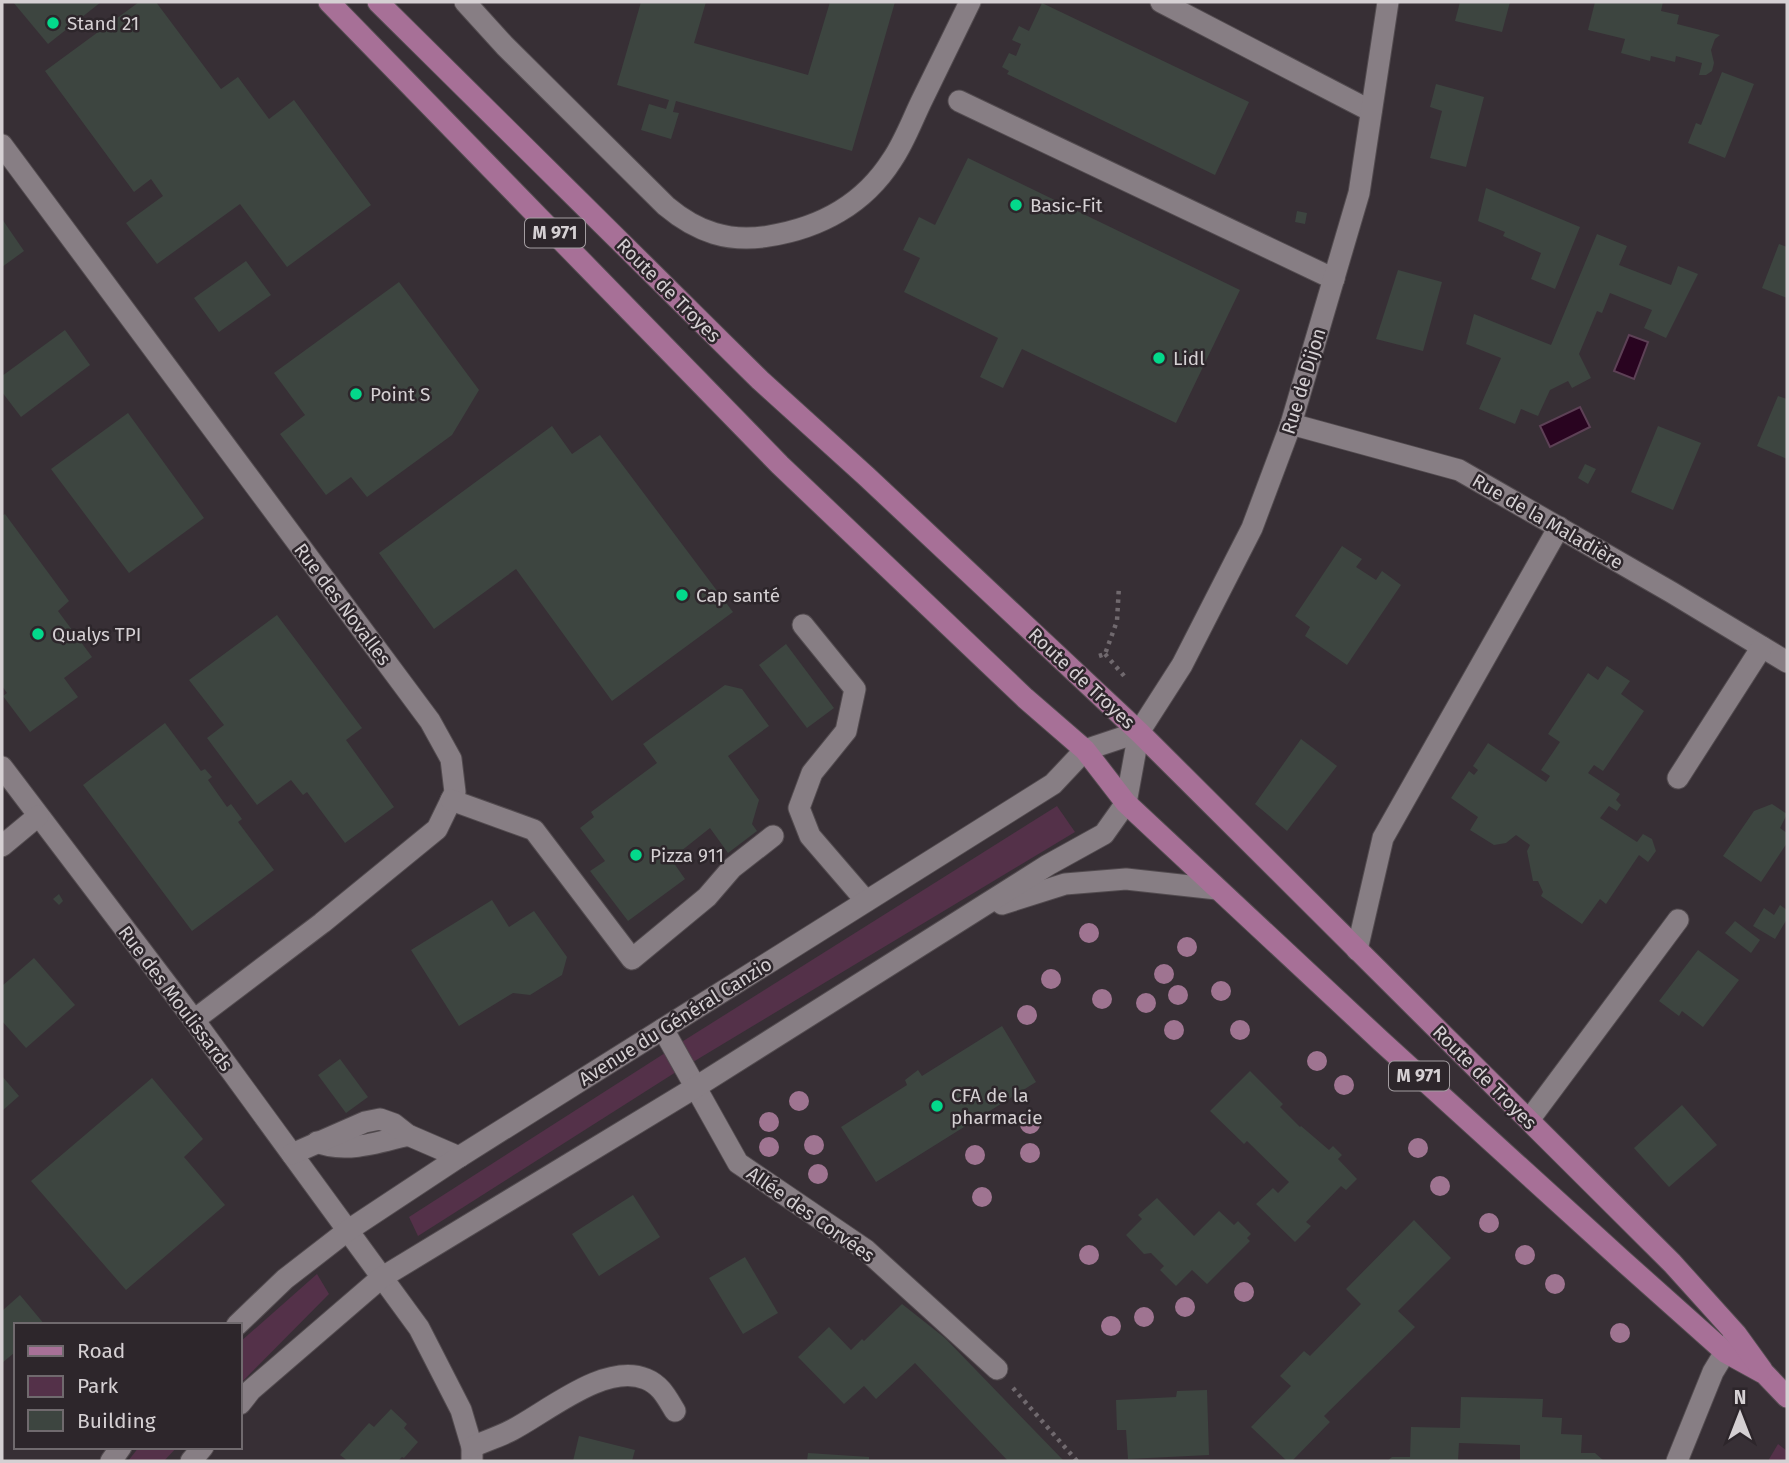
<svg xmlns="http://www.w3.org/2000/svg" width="1789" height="1463" font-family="'Fira Sans',sans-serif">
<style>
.green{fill:#543149}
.water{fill:#290420;stroke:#5d4156;stroke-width:2}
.building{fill:#3d4540}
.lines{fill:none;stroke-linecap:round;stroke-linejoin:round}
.minor-casing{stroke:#524b4f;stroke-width:23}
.major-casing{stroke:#524b4f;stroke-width:23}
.path{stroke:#70696e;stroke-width:4.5;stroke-dasharray:3.5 5;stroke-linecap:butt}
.minor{stroke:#877e84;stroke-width:21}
.major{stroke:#a77097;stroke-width:21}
.tree{fill:#9f7491}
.poi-dot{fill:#03d98b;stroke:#2d262b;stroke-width:2.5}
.labels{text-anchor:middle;stroke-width:5;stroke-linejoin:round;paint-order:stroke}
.shield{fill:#2d262b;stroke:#a39da1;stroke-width:2}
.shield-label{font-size:18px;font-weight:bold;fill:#d5d0d3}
.poi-label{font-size:19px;fill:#d5d0d3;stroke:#2d262b;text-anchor:start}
.street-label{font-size:19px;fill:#d5d0d3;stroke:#2d262b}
</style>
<rect width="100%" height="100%" fill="#372f35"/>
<g class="green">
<polygon points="1057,806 1075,832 693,1062 680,1043"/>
<polygon points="665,1053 676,1072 418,1236 409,1217"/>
<polygon points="317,1274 329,1294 240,1384 240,1342"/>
<polygon points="1778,1444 1787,1451 1787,1461 1768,1461"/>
<polygon points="139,1447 177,1447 164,1461 128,1461"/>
</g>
<g class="water">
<polygon points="1629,335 1648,342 1634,379 1614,371"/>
<polygon points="1580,407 1590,427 1550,447 1540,426"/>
</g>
<g class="building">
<polygon points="13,2 101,2 48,44"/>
<polygon points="139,2 156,2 221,89 238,77 269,119 294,100 371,205 287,267 240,204 157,264 126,223 163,196 151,179 134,192 45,71"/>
<polygon points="641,2 706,2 694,43 808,75 830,2 895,2 852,151 676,101 673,112 679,113 671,139 641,130 649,104 666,109 669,100 617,85"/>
<polygon points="1460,2 1510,2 1502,32 1455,21"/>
<polygon points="1595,2 1663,2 1661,11 1679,15 1677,24 1720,35 1715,39 1711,50 1714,63 1712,71 1706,75 1699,75 1702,63 1676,56 1675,62 1651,56 1650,61 1621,53 1625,39 1588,30"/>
<polygon points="1042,3 1249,102 1215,175 1007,74 1009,71 1002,67 1009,53 1016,56 1021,44 1012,40 1019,26 1029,31"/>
<polygon points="1722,72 1754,84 1725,158 1688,143 1696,123 1701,125"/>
<polygon points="1436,84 1484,97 1466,167 1430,158 1442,111 1430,107"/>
<polygon points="968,158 1240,290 1176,423 1022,349 1003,388 980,377 998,338 904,292 920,258 903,250 919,217 935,225"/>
<polygon points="1486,188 1580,227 1555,289 1531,279 1541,253 1503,236 1505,232 1478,221"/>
<polygon points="1297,211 1307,213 1305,224 1295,222"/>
<polygon points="2,219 24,251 2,267"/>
<polygon points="1597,234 1627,246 1619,265 1671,285 1678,266 1698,274 1666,338 1644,328 1652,310 1610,293 1602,313 1597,311 1579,354 1591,378 1572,388 1568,381 1550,390 1538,416 1521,409 1515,424 1479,409 1501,358 1466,344 1474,314 1551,345"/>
<polygon points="1779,244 1787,247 1787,298 1762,288"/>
<polygon points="246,261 271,295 219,332 194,298"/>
<polygon points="1398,270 1442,282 1423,351 1376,339"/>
<polygon points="399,282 479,390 452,435 367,497 351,477 326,495 280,434 305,415 274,373"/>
<polygon points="65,330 90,365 21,417 2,392 2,376"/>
<polygon points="1778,396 1787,399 1787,459 1757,446"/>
<polygon points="128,413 204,518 129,573 51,469"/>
<polygon points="552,426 572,454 600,435 733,612 612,701 516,569 434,629 379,553"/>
<polygon points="1658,426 1701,443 1673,510 1631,492"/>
<polygon points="1585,464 1596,469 1588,484 1578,478"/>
<polygon points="5,514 69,601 58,611 92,657 64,678 78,697 30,732 3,696 7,693 2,686 2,516"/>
<polygon points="1342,546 1362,559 1356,567 1376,580 1382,571 1401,585 1347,665 1305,636 1310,627 1295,616"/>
<polygon points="277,615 362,728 346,740 394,807 345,843 307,792 303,795 291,780 257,805 207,738 224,725 189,680"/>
<polygon points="786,644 834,708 807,728 759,665"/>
<polygon points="1607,666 1630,681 1621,694 1644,711 1603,771 1594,765 1588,773 1620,794 1616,800 1621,805 1617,811 1609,806 1600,818 1637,842 1643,834 1652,839 1656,851 1648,862 1639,855 1606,904 1600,899 1582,924 1541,896 1543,892 1538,881 1533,881 1527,851 1530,845 1516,835 1506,843 1494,845 1470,830 1478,817 1451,798 1469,771 1474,775 1478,770 1473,766 1488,743 1546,782 1550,776 1541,770 1560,742 1548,734 1588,673 1598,680"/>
<polygon points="725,685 742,689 769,726 728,756 759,800 752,824 757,831 728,853 710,828 671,859 685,879 628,921 590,871 605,861 580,828 594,817 591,812 657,763 643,744"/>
<polygon points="165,723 201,771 205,769 212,777 208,780 227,807 231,804 242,819 238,822 274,870 192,931 83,785"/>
<polygon points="1301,739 1337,766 1287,831 1255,804"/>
<polygon points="1772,804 1787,814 1780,828 1787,833 1787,843 1761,882 1723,856 1754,811"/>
<polygon points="59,894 63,901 59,905 53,899"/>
<polygon points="492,900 509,927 534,911 567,957 562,975 530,995 513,993 459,1026 411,950"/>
<polygon points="1780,905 1787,910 1787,919 1775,939 1753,926 1764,908 1774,915"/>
<polygon points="1735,921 1760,940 1751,953 1725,933"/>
<polygon points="1698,950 1739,980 1703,1027 1682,1011 1679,1016 1659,1001"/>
<polygon points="34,958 75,1005 26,1048 2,1021 2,986"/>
<polygon points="1002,1026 1036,1082 876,1182 841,1127 907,1085 905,1080 918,1070 922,1076"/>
<polygon points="340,1059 368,1097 346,1113 318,1075"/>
<polygon points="1250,1071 1283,1104 1280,1107 1300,1127 1301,1126 1329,1150 1333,1146 1342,1155 1338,1159 1357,1179 1346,1190 1341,1186 1306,1222 1311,1226 1295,1242 1256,1204 1273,1188 1278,1193 1289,1182 1247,1141 1244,1144 1210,1111"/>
<polygon points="2,1076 19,1096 2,1111"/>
<polygon points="152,1078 203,1139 184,1157 225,1205 126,1290 31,1181"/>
<polygon points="1682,1105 1717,1145 1669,1187 1634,1148"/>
<polygon points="633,1195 660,1237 599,1276 572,1234"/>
<polygon points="1157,1198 1194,1236 1219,1211 1234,1225 1238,1221 1251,1234 1247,1238 1250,1241 1207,1284 1192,1270 1176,1286 1160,1270 1164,1266 1151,1253 1144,1254 1126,1235 1142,1219 1138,1215"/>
<polygon points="1414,1220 1451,1258 1398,1311 1415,1327 1324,1416 1330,1422 1292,1461 1287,1461 1251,1427 1291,1386 1280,1376 1304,1351 1310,1356 1361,1304 1346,1289"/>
<polygon points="745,1257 778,1313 743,1334 709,1278"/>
<polygon points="20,1295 45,1325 16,1325 16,1355 14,1353 2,1363 2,1311"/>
<polygon points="902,1304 945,1338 1064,1461 1008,1461 915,1363 876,1399 864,1386 844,1404 798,1357 829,1327 851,1350 862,1339 864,1341"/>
<polygon points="1207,1390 1209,1455 1128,1459 1126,1430 1117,1430 1116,1400 1176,1397 1177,1391"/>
<polygon points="1461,1397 1543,1399 1542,1417 1562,1418 1561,1434 1582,1435 1581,1453 1595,1453 1604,1461 1520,1461 1520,1445 1459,1443 1458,1461 1387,1461 1392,1457 1410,1457 1411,1427 1460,1428"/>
<polygon points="391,1409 407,1424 404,1428 418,1442 404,1458 402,1457 398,1461 348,1461 340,1455 369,1423 374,1427"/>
<polygon points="579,1436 635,1450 632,1461 573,1461"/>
<polygon points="808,1453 869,1457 869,1461 807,1461"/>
</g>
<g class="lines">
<defs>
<g id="minor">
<path d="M465,2l40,44 161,160c31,26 63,37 103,30 51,-8 95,-32 123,-76 13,-19 21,-42 31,-62 16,-32 31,-64 47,-96"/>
<polyline points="1161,2 1371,111"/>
<polyline points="959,101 1334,279"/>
<polyline points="2,145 430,721 451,759 455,792 437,829 322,923 194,1020"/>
<polyline points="1291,424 1459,470 1671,592 1787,662"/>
<polyline points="803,625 855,689 846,731 812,773 799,808 810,836 866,901"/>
<polyline points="2,767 194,1020 419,1328 461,1410 472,1447 472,1461"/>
<polyline points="1678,778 1762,647"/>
<polyline points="451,800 534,830 632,959 707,897 732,868 773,836"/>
<polyline points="2,846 38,816"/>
<polyline points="1002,904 1065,884 1126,879 1217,889"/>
<polyline points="1357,950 1383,838 1559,527"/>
<polyline points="663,1029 738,1163 866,1250 997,1369"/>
<polyline points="1529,1120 1678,920"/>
<path d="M317,1142c27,12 64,0 91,-7"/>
<polyline points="292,1154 365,1122 380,1119 394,1124 408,1135 459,1157"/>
<polyline points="237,1325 285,1279 347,1231 459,1157 1053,784 1085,750 1139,732"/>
<polyline points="240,1404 251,1390 381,1278 696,1087 1048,865 1104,834 1126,803 1139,732 1182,665 1252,528 1291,424 1359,193 1388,2"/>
<path d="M472,1447c13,-6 27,-10 40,-17 35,-18 93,-68 134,-51 15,6 21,19 29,32"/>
<polyline points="111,1461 121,1447"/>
<polyline points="191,1461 203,1447"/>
<polyline points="1677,1461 1713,1372 1733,1339"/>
</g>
<g id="major">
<polyline points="329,2 780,465 1025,698 1085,750 1126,803 1381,1041 1623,1261 1725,1352 1765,1374 1787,1397"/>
<polyline points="378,2 760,380 866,476 1139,732 1672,1263 1736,1334 1762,1370"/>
</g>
</defs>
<use href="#minor" class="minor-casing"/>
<use href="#major" class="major-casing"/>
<g class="path">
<polyline points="1105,654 1125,677"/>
<polyline points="1099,656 1105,654 1117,621 1119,586"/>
<polyline points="1013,1388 1077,1461"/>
</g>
<use href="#minor" class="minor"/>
<use href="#major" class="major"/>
</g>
<g class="tree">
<circle cx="1089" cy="933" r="10"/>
<circle cx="1187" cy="947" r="10"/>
<circle cx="1164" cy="974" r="10"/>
<circle cx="1051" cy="979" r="10"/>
<circle cx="1221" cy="991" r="10"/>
<circle cx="1178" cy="995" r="10"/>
<circle cx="1102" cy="999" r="10"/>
<circle cx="1146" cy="1003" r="10"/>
<circle cx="1027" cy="1015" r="10"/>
<circle cx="1174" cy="1030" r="10"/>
<circle cx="1240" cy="1030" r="10"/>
<circle cx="1317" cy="1061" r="10"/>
<circle cx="1344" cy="1085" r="10"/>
<circle cx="799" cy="1101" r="10"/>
<circle cx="769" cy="1122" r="10"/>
<circle cx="1030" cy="1124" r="10"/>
<circle cx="814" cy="1145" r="10"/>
<circle cx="769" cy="1147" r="10"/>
<circle cx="1418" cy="1148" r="10"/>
<circle cx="1030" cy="1153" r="10"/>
<circle cx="975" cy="1155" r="10"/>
<circle cx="818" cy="1174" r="10"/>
<circle cx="1440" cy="1186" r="10"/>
<circle cx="982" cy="1197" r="10"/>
<circle cx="1489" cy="1223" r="10"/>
<circle cx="1089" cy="1255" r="10"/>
<circle cx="1525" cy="1255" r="10"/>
<circle cx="1555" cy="1284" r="10"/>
<circle cx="1244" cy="1292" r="10"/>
<circle cx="1185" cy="1307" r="10"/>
<circle cx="1144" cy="1317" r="10"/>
<circle cx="1111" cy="1326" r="10"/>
<circle cx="1620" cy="1333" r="10"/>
</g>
<g class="poi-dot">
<circle cx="53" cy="23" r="7"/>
<circle cx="1016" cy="205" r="7"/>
<circle cx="1159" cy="358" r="7"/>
<circle cx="356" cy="394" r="7"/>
<circle cx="682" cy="595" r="7"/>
<circle cx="38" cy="634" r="7"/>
<circle cx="636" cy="855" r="7"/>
<circle cx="937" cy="1106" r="7"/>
</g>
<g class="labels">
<g class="shield">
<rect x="525" y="218.5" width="60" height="29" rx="5"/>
<rect x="1389" y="1061.5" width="60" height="29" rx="5"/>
</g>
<g class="shield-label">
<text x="555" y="239">M 971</text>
<text x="1419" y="1082">M 971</text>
</g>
<g class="poi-label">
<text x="67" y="30">Stand 21</text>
<text x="1030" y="212">Basic-Fit</text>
<text x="1173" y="365">Lidl</text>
<text x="370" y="401">Point S</text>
<text x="696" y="602">Cap santé</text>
<text x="52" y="641">Qualys TPI</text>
<text x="650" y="862">Pizza 911</text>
<text x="951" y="1102">CFA de la<tspan x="951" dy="22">pharmacie</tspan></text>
</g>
<g class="street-label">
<text transform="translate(669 290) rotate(45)" y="7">Route de Troyes</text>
<text transform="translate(1303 381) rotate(-73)" y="7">Rue de Dijon</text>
<text transform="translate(1548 521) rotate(30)" y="7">Rue de la Maladière</text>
<text transform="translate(343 604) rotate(53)" y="7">Rue des Novalles</text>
<text transform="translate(1082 678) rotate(43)" y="7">Route de Troyes</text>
<text transform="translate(176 998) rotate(53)" y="7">Rue des Moulissards</text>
<text transform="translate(675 1021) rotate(-32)" y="7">Avenue du Général Canzio</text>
<text transform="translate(1485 1077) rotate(45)" y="7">Route de Troyes</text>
<text transform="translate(811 1214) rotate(35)" y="7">Allée des Corvées</text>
</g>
</g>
<rect width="1789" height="1463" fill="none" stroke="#d5d0d3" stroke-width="7"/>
<rect x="14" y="1323" width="228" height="126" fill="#2d262b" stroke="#706a6e" stroke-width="2"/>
<rect x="28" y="1346" width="35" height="10" fill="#a77097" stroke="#706a6e" stroke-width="2"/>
<text x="77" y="1358" font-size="21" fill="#d5d0d3">Road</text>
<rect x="28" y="1376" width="35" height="21" fill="#543149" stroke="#706a6e" stroke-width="2"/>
<text x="77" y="1393" font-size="21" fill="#d5d0d3">Park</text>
<rect x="28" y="1410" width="35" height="21" fill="#3d4540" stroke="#706a6e" stroke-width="2"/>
<text x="77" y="1428" font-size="21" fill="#d5d0d3">Building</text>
<g transform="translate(1740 1414)" stroke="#2d262b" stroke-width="5" paint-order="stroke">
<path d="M0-5L12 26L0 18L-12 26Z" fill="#d5d0d3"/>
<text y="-10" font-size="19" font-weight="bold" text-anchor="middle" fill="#d5d0d3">N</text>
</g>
</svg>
